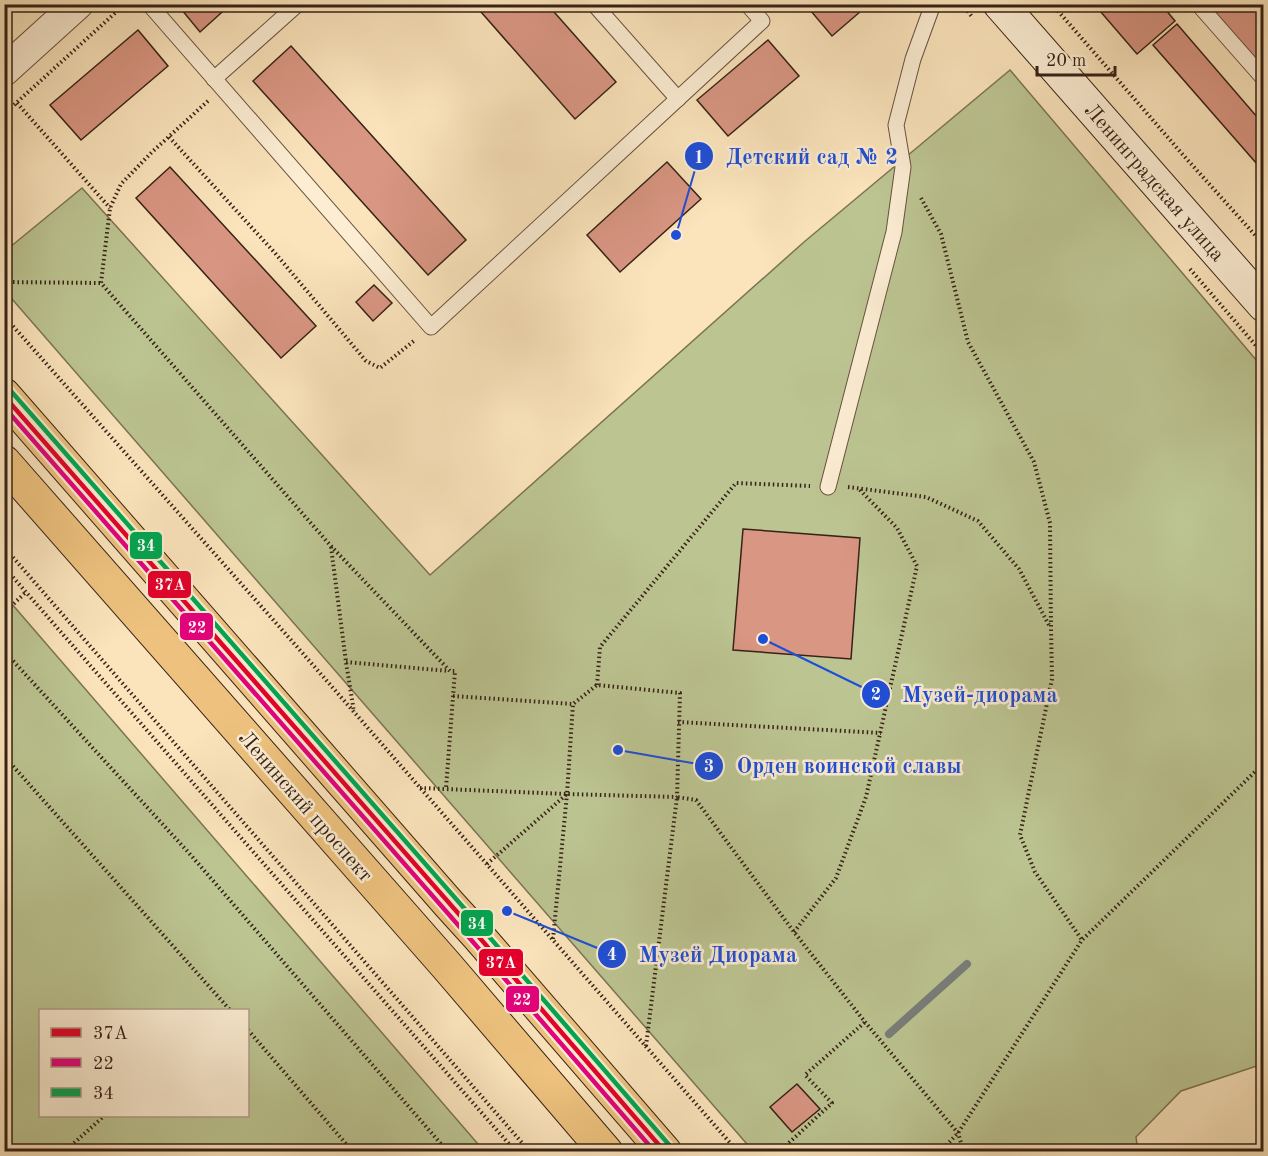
<svg xmlns="http://www.w3.org/2000/svg" width="1268" height="1156" font-family="'Old Standard TT',serif">
<style>
.green{fill:#bcc592;stroke:#7a7454;stroke-width:1.5;fill-rule:evenodd}
.lines{fill:none;stroke-linecap:round;stroke-linejoin:round}
.stream{stroke:#797e7b;stroke-width:8}
.building{fill:#d99683;stroke:#372217;stroke-width:1.5}
.service-casing{stroke:#685240;stroke-width:17}
.minor-casing{stroke:#685240;stroke-width:32}
.secondary-casing{stroke:#372217;stroke-width:35}
.primary-casing{stroke:#372217;stroke-width:35}
.path{stroke:#372217;stroke-width:4;stroke-dasharray:1.5 3;stroke-linecap:butt}
.service{stroke:#fcedd3;stroke-width:15}
.minor{stroke:#fcedd3;stroke-width:30}
.secondary{stroke:#fcedd3;stroke-width:33}
.primary{stroke:#eec27e;stroke-width:33}
.bus-1-casing{stroke:#fcedd3;stroke-width:9}
.bus-2-casing{stroke:#fcedd3;stroke-width:9}
.bus-3-casing{stroke:#fcedd3;stroke-width:9}
.bus-1{stroke:#e4002b;stroke-width:4.5}
.bus-2{stroke:#e5007d;stroke-width:4.5}
.bus-3{stroke:#00a651;stroke-width:4.5}
.labels{text-anchor:middle;stroke-width:5;stroke-linejoin:round;paint-order:stroke}
.street-label{font-size:21px;fill:#372217;stroke:#fcedd3}
.leader{fill:none;stroke:#1d4ed8;stroke-width:2}
.callout-dot{fill:#1d4ed8;stroke:#fcedd3;stroke-width:2}
.mark-label{font-size:18px;text-anchor:middle;font-weight:bold;fill:#fff}
.callout-label{font-size:22px;text-anchor:middle;font-weight:bold;fill:#1d4ed8;stroke:#fcedd3;stroke-width:5;stroke-linejoin:round;paint-order:stroke}
.line-badge{stroke:#fcedd3;stroke-width:2}
.badge-label{font-size:16px;text-anchor:middle;font-weight:bold;fill:#fff}
</style>
<rect width="100%" height="100%" fill="#fbe4bc"/>
<filter id="stains"><feTurbulence type="fractalNoise" baseFrequency=".00333" numOctaves="4"/><feColorMatrix values="0 0 0 0 .2 0 0 0 0 .09 0 0 0 0 .02 0 0 0 .5 -.17"/></filter>
<radialGradient id="worn" r=".72"><stop offset=".6" stop-color="#630" stop-opacity="0"/><stop offset="1" stop-color="#630" stop-opacity=".3"/></radialGradient>
<g class="green">
<polygon points="1010,70 1263,368 1263,1064 1181,1091 1136,1137 1138,1151 753,1151 5,291 4,252 82,188 430,575 804,242"/>
<path d="M5,596l479,555h-479zM40,1010h208v106h-208z"/>
</g>
<g class="lines">
<polyline class="stream" points="889,1034 967,964"/>
</g>
<g class="building">
<polygon points="177,4 231,4 200,32"/>
<polygon points="474,4 547,4 616,82 575,119"/>
<polygon points="805,4 868,4 868,5 832,36"/>
<polygon points="1094,4 1161,4 1175,21 1137,54"/>
<polygon points="1203,4 1264,4 1264,73"/>
<polygon points="1177,24 1264,125 1264,172 1153,45"/>
<polygon points="138,30 168,66 81,140 50,105"/>
<polygon points="768,40 799,76 728,136 697,100"/>
<polygon points="291,46 466,240 428,275 253,81"/>
<polygon points="667,162 701,199 620,272 587,235"/>
<polygon points="170,167 316,326 281,358 136,198"/>
<polygon points="374,285 392,303 373,321 356,302"/>
<polygon points="743,529 860,538 851,659 733,650"/>
<polygon points="797,1084 820,1109 792,1132 770,1107"/>
</g>
<g class="lines">
<defs>
<g id="service">
<polyline points="149,4 431,327 762,21 747,4"/>
<polyline points="594,4 678,99"/>
<polyline points="1198,4 1264,79"/>
<polyline points="214,79 298,4"/>
<polyline points="828,487 894,232 903,167 896,125 913,59 933,4"/>
</g>
<polyline id="minor" points="4,71 78,4"/>
<polyline id="secondary" points="1000,4 1264,305"/>
<g id="primary">
<polyline points="4,395 449,904 479,937 665,1152"/>
<polyline points="4,462 446,965 606,1152"/>
</g>
</defs>
<use href="#service" class="service-casing"/>
<use href="#minor" class="minor-casing"/>
<use href="#secondary" class="secondary-casing"/>
<use href="#primary" class="primary-casing"/>
<g class="path">
<polyline points="962,4 973,18"/>
<polyline points="1052,4 1184,156 1264,245"/>
<polyline points="208,101 152,152 121,184 110,208 101,283 330,545 450,671 455,671 446,788"/>
<polyline points="17,103 110,208"/>
<polyline points="4,114 125,4"/>
<polyline points="169,137 275,253 366,361 380,368 415,340"/>
<polyline points="921,198 941,234 968,342 1034,462 1050,523 1051,628 1052,679 1020,835 1035,872 1082,940"/>
<polyline points="1190,269 1264,355"/>
<polyline points="4,282 101,283"/>
<polyline points="4,316 299,649 738,1152"/>
<polyline points="848,487 926,497 978,521 1019,569 1050,627"/>
<polyline points="4,547 530,1152"/>
<polyline points="331,547 346,662 354,712"/>
<polyline points="4,567 516,1152"/>
<polyline points="4,613 26,592"/>
<polyline points="4,651 189,853 448,1152"/>
<polyline points="346,662 449,671"/>
<polyline points="597,685 600,647 736,483 810,486"/>
<polyline points="453,696 573,704 597,685 680,693 677,797 567,794 573,704"/>
<polyline points="678,722 881,733"/>
<polyline points="4,756 230,1010"/>
<polyline points="420,788 567,794"/>
<polyline points="487,864 567,794"/>
<polyline points="794,932 836,878 866,797 917,566 897,528 858,488"/>
<polyline points="553,939 567,794"/>
<polyline points="248,1030 353,1152"/>
<polyline points="646,1046 677,797 696,800 794,932 865,1022 958,1133 964,1152"/>
<polyline points="64,1152 104,1116"/>
<polyline points="241,1152 244,1150"/>
<polyline points="779,1152 832,1103 805,1075 865,1022"/>
<polyline points="940,1152 958,1133 1082,940 1264,763"/>
</g>
<use href="#service" class="service"/>
<use href="#minor" class="minor"/>
<use href="#secondary" class="secondary"/>
<use href="#primary" class="primary"/>
<defs>
<polyline id="bus-1" points="4,396 479,937 665,1152"/>
<polyline id="bus-2" points="4,407 473,942 655,1152"/>
<polyline id="bus-3" points="10,390 485,932 671,1147"/>
</defs>
<use href="#bus-1" class="bus-1-casing"/>
<use href="#bus-2" class="bus-2-casing"/>
<use href="#bus-3" class="bus-3-casing"/>
<use href="#bus-1" class="bus-1"/>
<use href="#bus-2" class="bus-2"/>
<use href="#bus-3" class="bus-3"/>
</g>
<g class="labels">
<g class="street-label">
<text transform="translate(1155 182) rotate(49)" y="7">Ленинградская улица</text>
<text transform="translate(306 806) rotate(49)" y="7">Ленинский проспект</text>
</g>
</g>
<path class="leader" d="M676 235L699 156M763 639L876 694M618 750L709 766M507 911L612 954"/>
<g class="callout-dot">
<circle cx="676" cy="235" r="6"/>
<circle cx="763" cy="639" r="6"/>
<circle cx="618" cy="750" r="6"/>
<circle cx="507" cy="911" r="6"/>
<circle cx="699" cy="156" r="15"/>
<circle cx="876" cy="694" r="15"/>
<circle cx="709" cy="766" r="15"/>
<circle cx="612" cy="954" r="15"/>
</g>
<g class="mark-label">
<text x="699" y="163">1</text>
<text x="876" y="700">2</text>
<text x="709" y="772">3</text>
<text x="612" y="960">4</text>
</g>
<g class="callout-label">
<text x="812" y="164">Детский сад № 2</text>
<text x="980" y="702">Музей-диорама</text>
<text x="849" y="773">Орден воинской славы</text>
<text x="718" y="962">Музей Диорама</text>
</g>
<g class="line-badge">
<rect x="129" y="531" width="34" height="29" rx="6" fill="#00a651"/>
<rect x="147" y="570" width="45" height="29" rx="6" fill="#e4002b"/>
<rect x="179" y="612" width="35" height="29" rx="6" fill="#e5007d"/>
<rect x="460" y="909" width="34" height="28" rx="6" fill="#00a651"/>
<rect x="478" y="948" width="46" height="29" rx="6" fill="#e4002b"/>
<rect x="505" y="985" width="35" height="28" rx="6" fill="#e5007d"/>
</g>
<g class="badge-label">
<text x="146" y="551">34</text>
<text x="170" y="590">37А</text>
<text x="197" y="633">22</text>
<text x="477" y="929">34</text>
<text x="501" y="968">37А</text>
<text x="522" y="1005">22</text>
</g>
<rect width="1268" height="1156" fill="none" stroke="#fbe4bc" stroke-width="24"/>
<rect x="6" y="6" width="1256" height="1144" fill="none" stroke="#372217" stroke-width="3"/>
<rect x="12" y="12" width="1244" height="1132" fill="none" stroke="#372217" stroke-width="1.5"/>
<rect x="39" y="1009" width="210" height="108" fill="#fcedd3" stroke="#ad9c88" stroke-width="1.5"/>
<rect x="51" y="1028" width="30" height="9" fill="#e4002b" stroke="#ad9c88" stroke-width="1.5"/>
<text x="93" y="1039" font-size="18" fill="#372217">37А</text>
<rect x="51" y="1058" width="30" height="9" fill="#e5007d" stroke="#ad9c88" stroke-width="1.5"/>
<text x="93" y="1069" font-size="18" fill="#372217">22</text>
<rect x="51" y="1088" width="30" height="9" fill="#00a651" stroke="#ad9c88" stroke-width="1.5"/>
<text x="93" y="1099" font-size="18" fill="#372217">34</text>
<path d="M1037 66v9h78v-9" fill="none" stroke="#372217" stroke-width="3"/>
<text x="1046" y="66" font-size="18" fill="#372217" stroke="#fcedd3" stroke-width="4.5" paint-order="stroke">20 m</text>
<rect width="100%" height="100%" filter="url(#stains)"/>
<rect width="100%" height="100%" fill="url(#worn)"/>
</svg>
